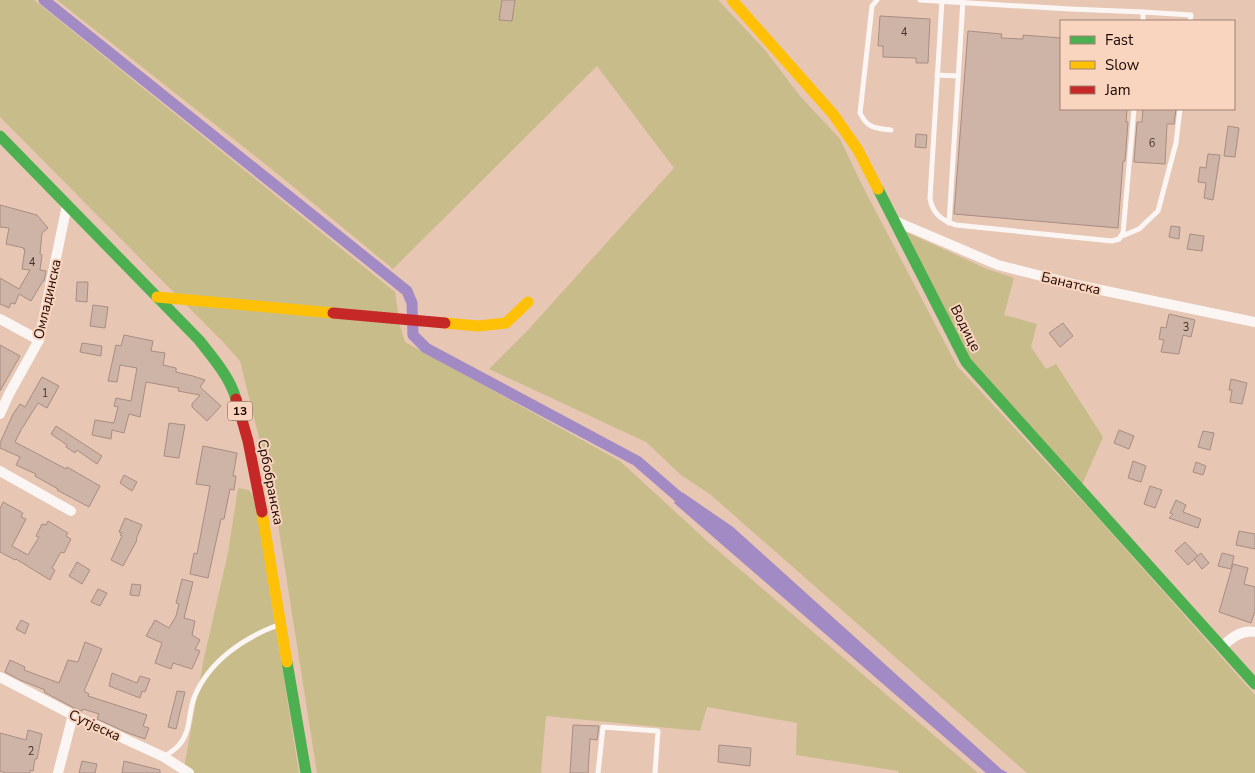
<svg xmlns="http://www.w3.org/2000/svg" width="1255" height="773" font-family="'Nunito Sans',sans-serif">
<style>
.green{fill:#c8bc8a}
.water{fill:#a28ac4}
.lines{fill:none;stroke-linecap:round;stroke-linejoin:round}
.canal{stroke:#a28ac4;stroke-width:11}
.building{fill:#ceb3a7;stroke:#a88d83}
.lane{stroke:#fbf6f4;stroke-width:5}
.street{stroke:#fbf6f4;stroke-width:10}
.fast{stroke:#4caf50;stroke-width:11}
.slow{stroke:#ffc107;stroke-width:11}
.jam{stroke:#c62828;stroke-width:11}
.labels{text-anchor:middle;stroke-width:4;stroke-linejoin:round;paint-order:stroke}
.number-label{font-size:11px;fill:#48322a}
.shield{fill:#f9d4be;stroke:#5e4439;stroke-width:1}
.shield-label{font-size:12px;font-weight:bold;fill:#1b0700}
.street-label{font-size:14px;fill:#1b0700;stroke:#f9d4be}
</style>
<rect width="100%" height="100%" fill="#e7c6b3"/>
<g class="green">
<polygon points="0,0 34,0 395,292 400,326 405,342 620,461 708,542 978,773 899,773 898,771 796,755 797,723 707,707 700,731 546,716 541,773 317,773 272,486 270,482 240,361 225,344 0,117"/>
<polygon points="57,0 718,0 765,50 800,96 840,139 863,187 957,366 1096,516 1255,695 1255,773 1027,773 711,495 681,475 646,442 489,369 528,330 674,168 597,66 393,269 279,175"/>
<polygon points="906,232 987,269 1014,278 1004,315 1037,324 1031,347 1046,369 1056,364 1103,437 1081,487 970,360"/>
<polygon points="238,488 249,490 255,499 299,773 183,773 204,658 228,553"/>
</g>
<polygon class="water" points="682,492 733,527 1001,769 1008,773 986,773 674,503"/>
<g class="lines">
<polyline class="canal" points="44,0 407,291 412,303 413,335 426,348 637,461 690,507"/>
</g>
<g class="building">
<polygon points="502,0 515,0 512,21 499,20"/>
<polygon points="880,16 930,19 928,63 916,63 916,58 883,57 883,46 878,46"/>
<polygon points="968,31 1002,34 1001,38 1023,39 1023,35 1061,38 1061,109 1127,109 1126,122 1128,122 1125,161 1123,161 1118,228 954,214"/>
<polygon points="1143,109 1176,109 1174,124 1167,124 1165,164 1134,162 1137,122 1142,122"/>
<polygon points="1228,126 1239,128 1235,157 1224,156"/>
<polygon points="916,134 927,135 926,148 915,147"/>
<polygon points="1208,154 1220,155 1213,200 1204,198 1206,183 1198,182 1200,167 1206,168"/>
<polygon points="0,205 37,215 48,228 42,233 40,254 42,255 40,270 46,271 44,281 43,281 31,301 19,294 15,304 11,303 9,308 0,304 0,278 19,289 30,270 22,269 25,249 23,249 24,248 6,244 9,228 0,227"/>
<polygon points="1171,226 1180,227 1179,239 1169,237"/>
<polygon points="1190,234 1204,236 1202,251 1187,249"/>
<polygon points="77,282 88,282 87,302 76,301"/>
<polygon points="93,305 108,307 105,328 90,326"/>
<polygon points="1169,314 1195,320 1191,337 1183,335 1179,354 1161,352 1164,340 1159,339 1161,327 1166,328"/>
<polygon points="1063,323 1073,336 1060,347 1049,333"/>
<polygon points="124,335 153,341 151,351 165,353 163,365 176,368 176,372 193,376 205,380 200,387 221,406 207,421 192,407 192,404 200,395 178,391 179,388 146,382 140,417 129,414 124,433 112,430 111,439 92,435 95,420 114,423 118,407 114,406 116,398 131,401 137,368 120,365 117,382 108,381 116,345 121,346"/>
<polygon points="82,343 102,346 101,356 80,352"/>
<polygon points="0,345 20,356 0,391"/>
<polygon points="42,377 59,386 47,408 38,403 21,430 15,442 66,469 67,467 100,486 89,507 57,490 58,489 35,476 36,474 16,465 20,457 0,448 0,443 13,414 20,404 25,407"/>
<polygon points="1231,379 1247,383 1242,404 1230,402 1232,390 1229,390"/>
<polygon points="169,423 185,425 179,458 164,456"/>
<polygon points="56,426 102,456 97,464 77,450 75,453 66,447 67,445 51,434"/>
<polygon points="1119,430 1134,436 1129,449 1114,443"/>
<polygon points="1203,431 1214,433 1210,450 1198,447"/>
<polygon points="203,446 237,453 233,476 236,476 234,490 230,489 224,519 221,519 208,578 190,574 194,553 197,554 210,486 196,484"/>
<polygon points="1133,461 1146,466 1141,482 1128,478"/>
<polygon points="1196,462 1206,466 1203,475 1193,472"/>
<polygon points="124,475 137,482 132,491 120,483"/>
<polygon points="1150,486 1162,490 1155,508 1144,504"/>
<polygon points="1176,500 1186,505 1183,512 1201,519 1198,528 1169,518 1173,514 1170,513"/>
<polygon points="3,502 23,513 21,517 26,519 12,546 28,555 39,537 36,536 42,524 46,525 48,521 68,533 66,536 71,539 64,553 61,552 52,568 55,570 50,580 16,559 15,560 0,552 0,509"/>
<polygon points="125,518 142,525 136,539 137,540 123,566 111,560 122,536 120,535 122,533 119,532"/>
<polygon points="1239,531 1255,534 1255,549 1236,545"/>
<polygon points="1185,542 1198,556 1188,565 1175,551"/>
<polygon points="1201,553 1209,563 1202,569 1194,559"/>
<polygon points="1222,553 1234,556 1231,569 1218,566"/>
<polygon points="77,562 90,570 82,584 69,576"/>
<polygon points="1233,564 1248,568 1244,584 1255,587 1255,611 1251,623 1219,612"/>
<polygon points="182,579 193,582 184,618 195,621 192,635 200,640 195,649 200,651 192,669 173,663 171,669 155,663 162,643 146,636 155,620 169,628 176,616 179,604 176,603"/>
<polygon points="132,584 141,585 139,596 130,595"/>
<polygon points="98,589 107,593 100,606 91,602"/>
<polygon points="21,620 29,624 25,634 16,629"/>
<polygon points="85,642 102,649 84,691 89,694 88,696 147,715 143,726 149,728 145,739 128,733 97,719 99,714 83,709 82,711 76,709 44,692 45,690 20,680 5,672 10,660 25,667 24,670 59,683 68,660 78,662"/>
<polygon points="112,673 137,683 140,676 150,679 145,692 142,691 140,698 109,686"/>
<polygon points="177,691 185,692 176,729 168,727"/>
<polygon points="573,725 599,726 597,740 590,739 588,773 570,773"/>
<polygon points="28,730 42,734 37,759 35,759 33,771 30,770 30,773 6,773 0,771 0,733 26,740"/>
<polygon points="719,745 751,748 750,766 718,762"/>
<polygon points="82,761 97,764 95,773 79,773"/>
<polygon points="124,761 160,770 160,773 122,773"/>
</g>
<g class="lines">
<g class="lane">
<path d="M877,0l-5,6 -12,107c8,16 15,15 31,17"/>
<polyline points="920,0 1070,9 1143,12 1143,21"/>
<path d="M942,0l-12,198c2,15 12,23 26,27l156,16 7,-2 4,-6 11,-124"/>
<polyline points="1143,12 1191,15 1190,21"/>
<polyline points="937,75 958,76"/>
<polyline points="949,223 963,0"/>
<polyline points="1122,236 1139,229 1158,211 1176,143 1180,109"/>
<path d="M164,757c5,-4 11,-7 15,-12 12,-13 9,-31 15,-47 14,-36 49,-60 84,-73"/>
<polyline points="598,773 603,727 658,731 655,773"/>
</g>
<g class="street">
<polyline points="895,221 998,265 1077,285 1255,322"/>
<polyline points="0,319 39,340"/>
<polyline points="0,414 9,394 39,340 67,205"/>
<polyline points="0,471 71,511"/>
<path d="M1222,647c9,-9 20,-18 33,-15"/>
<polyline points="0,677 73,715 164,757 189,773"/>
<polyline points="58,773 73,715"/>
</g>
<g class="fast">
<path d="M0,136l199,204c14,18 31,37 37,59"/>
<polyline points="878,189 966,362 1255,684"/>
<polyline points="287,662 306,773"/>
</g>
<g class="slow">
<polyline points="732,0 833,114 858,150 878,189"/>
<polyline points="157,297 333,313"/>
<polyline points="445,323 478,326 506,323 528,302"/>
<polyline points="262,512 287,662"/>
</g>
<g class="jam">
<polyline points="333,313 445,323"/>
<polyline points="236,399 248,441 262,512"/>
</g>
</g>
<g class="labels">
<g class="number-label">
<text x="904" y="36">4</text>
<text x="1152" y="147">6</text>
<text x="32" y="266">4</text>
<text x="1186" y="331">3</text>
<text x="45" y="397">1</text>
<text x="31" y="755">2</text>
</g>
<rect class="shield" x="227.5" y="401.5" width="25" height="19" rx="4"/>
<g class="shield-label">
<text x="240" y="415">13</text>
</g>
<g class="street-label">
<text transform="translate(1071 283) rotate(13)" y="5">Банатска</text>
<text transform="translate(47 299) rotate(-77)" y="5">Омладинска</text>
<text transform="translate(966 328) rotate(63)" y="5">Водице</text>
<text transform="translate(271 482) rotate(79)" y="5">Србобранска</text>
<text transform="translate(95 725) rotate(25)" y="5">Сутјеска</text>
</g>
</g>
<rect x="1060" y="20" width="175" height="90" fill="#f9d4be" stroke="#a08272"/>
<rect x="1070" y="36" width="25" height="8" fill="#4caf50" stroke="#a08272"/>
<text x="1105" y="45" font-size="15" fill="#1b0700">Fast</text>
<rect x="1070" y="61" width="25" height="8" fill="#ffc107" stroke="#a08272"/>
<text x="1105" y="70" font-size="15" fill="#1b0700">Slow</text>
<rect x="1070" y="86" width="25" height="8" fill="#c62828" stroke="#a08272"/>
<text x="1105" y="95" font-size="15" fill="#1b0700">Jam</text>
</svg>
